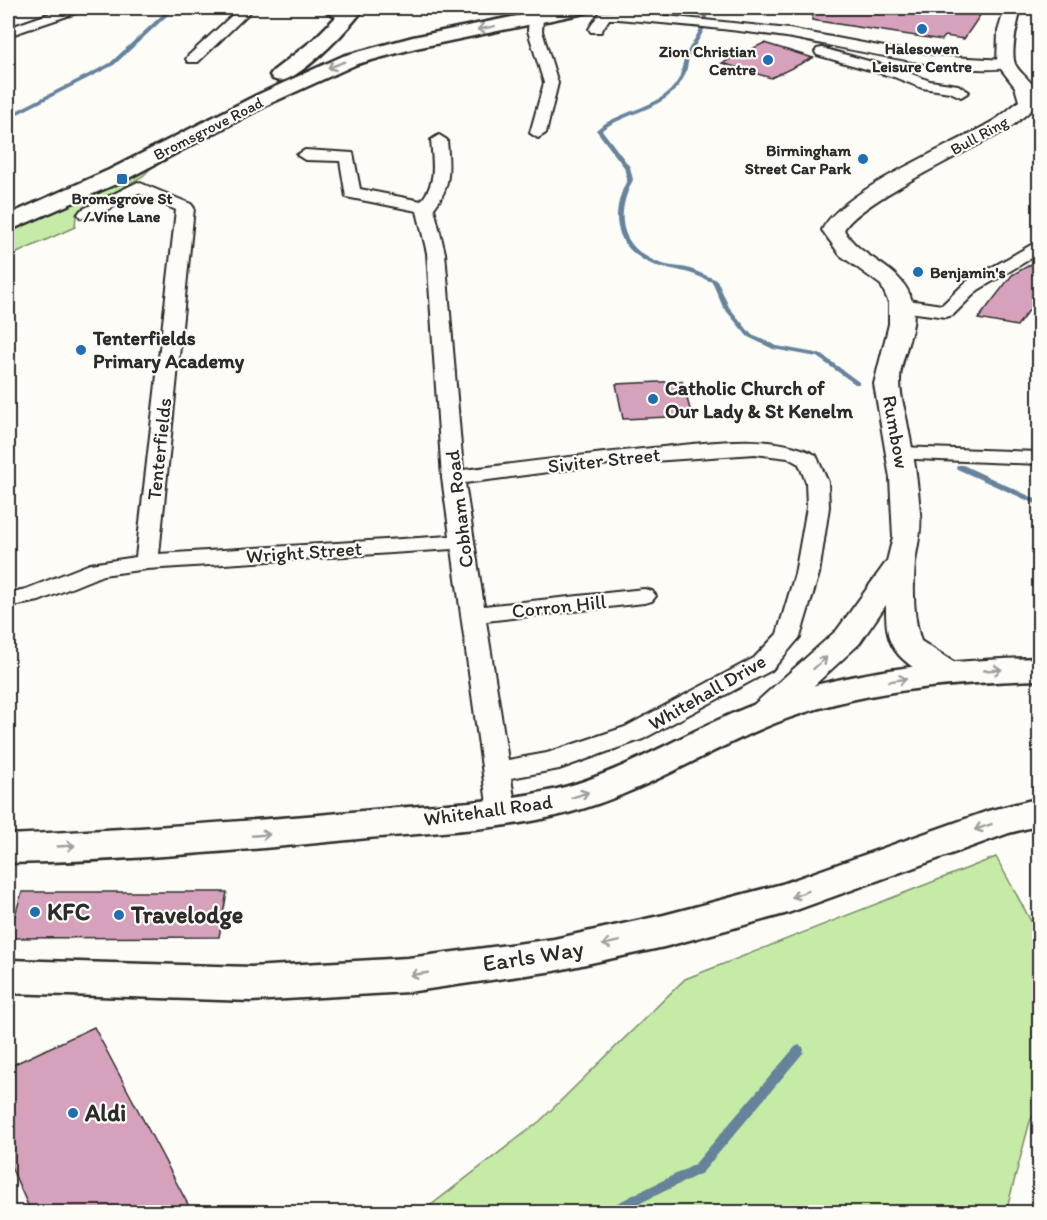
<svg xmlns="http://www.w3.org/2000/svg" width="1047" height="1220" font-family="Itim,sans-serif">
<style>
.green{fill:#c5eba6;stroke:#788b68;stroke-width:1.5}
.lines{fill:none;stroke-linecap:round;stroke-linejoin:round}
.stream{fill:#66839c;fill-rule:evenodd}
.building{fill:#d6a2bb;stroke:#2b2b2b;stroke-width:1.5}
.minor-casing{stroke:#2b2b2b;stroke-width:4}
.tertiary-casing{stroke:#2b2b2b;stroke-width:4}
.primary-casing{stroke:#2b2b2b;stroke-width:5}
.trunk-casing{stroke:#2b2b2b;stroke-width:5}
.minor{fill:#fdfcf7;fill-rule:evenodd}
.tertiary{fill:#fdfcf7;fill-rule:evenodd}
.primary{fill:#fdfcf7;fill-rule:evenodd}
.trunk{fill:#fdfcf7;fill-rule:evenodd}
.oneway{stroke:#9e9e9b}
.poi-dot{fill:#1f6fb2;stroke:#fdfcf7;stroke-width:2}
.labels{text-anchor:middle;stroke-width:4.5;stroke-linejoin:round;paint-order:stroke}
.far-poi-label{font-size:16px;font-weight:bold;fill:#2b2b2b;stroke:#fdfcf7}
.far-street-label{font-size:16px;fill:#2b2b2b;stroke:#fdfcf7}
.poi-label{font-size:20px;font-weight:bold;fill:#2b2b2b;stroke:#fdfcf7;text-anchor:start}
.street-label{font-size:20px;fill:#2b2b2b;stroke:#fdfcf7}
.near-poi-label{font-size:24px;font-weight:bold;fill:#2b2b2b;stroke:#fdfcf7;text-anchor:start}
.near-street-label{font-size:24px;fill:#2b2b2b;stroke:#fdfcf7}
</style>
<rect width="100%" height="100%" fill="#fdfcf7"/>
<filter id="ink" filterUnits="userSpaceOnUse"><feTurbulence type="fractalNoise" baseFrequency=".0167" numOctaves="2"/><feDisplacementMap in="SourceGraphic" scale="12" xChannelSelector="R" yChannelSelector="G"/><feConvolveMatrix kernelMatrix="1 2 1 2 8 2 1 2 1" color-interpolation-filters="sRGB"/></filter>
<g filter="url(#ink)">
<g class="green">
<polygon points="160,159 143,176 76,214 75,227 8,257 8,228"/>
<polygon points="996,857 1039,936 1039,1107 1030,1121 1006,1212 422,1212 540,1121 685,979"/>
</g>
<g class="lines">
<g class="stream">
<polygon points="189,8 196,8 169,14 114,65 14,116 10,122 8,122 8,118 10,114 110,63 165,12"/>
<path d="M650,8h9l46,6 2,1c0,15 -9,25 -16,38 -4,8 -3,18 -8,26 -15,30 -56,33 -81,51l28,37 3,13c-17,33 -15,65 22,81 10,5 21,5 32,7 10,3 20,8 30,12l12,27 23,28 25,11 44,8 38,28v2h-4l-38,-27 -44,-8 -25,-12 -25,-30 -11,-25c-10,-4 -20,-9 -31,-11 -10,-3 -22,-3 -32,-8 -36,-18 -39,-49 -22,-83l-3,-13 -28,-37c24,-21 66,-21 82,-50 4,-8 4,-18 8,-26 6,-13 16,-23 17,-38z"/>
<polygon points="957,465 963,465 1040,501 1040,506 957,469 956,467"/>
<polygon points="799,1045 803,1047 804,1050 803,1053 702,1173 622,1212 605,1212 607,1208 694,1165 795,1047"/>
</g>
</g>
<g class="building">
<polygon points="813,8 985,8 964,39 945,36 942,40 812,20"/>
<polygon points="764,43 813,58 771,78 722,63"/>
<polygon points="1040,259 1040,296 1017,326 978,319 1012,275"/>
<polygon points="682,381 692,416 623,419 616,384"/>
<polygon points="22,892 227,892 219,937 8,938"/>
<polygon points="94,1027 192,1212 31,1212 8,1160 8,1067"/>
</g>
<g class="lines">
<defs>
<g id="minor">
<polygon points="65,8 84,8 82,11 8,36 8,28"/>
<polygon points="240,8 254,8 198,62 188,62 186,59 188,56"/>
<polygon points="319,8 336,8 353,18 346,22"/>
<path d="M618,11l171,18 143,27 74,4 7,4c-17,20 -194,-22 -227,-27 -56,-8 -112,-13 -168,-18h-9l-8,13h-10l-2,-3 11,-17z"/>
<polygon points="536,14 543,18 542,31 558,83 546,133 538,138 530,133 544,83 528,31 529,18"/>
<polygon points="822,48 904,71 930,81 958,85 969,92 961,97 950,92 922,88 894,77 817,55 815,52 817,49"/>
<path d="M439,135l8,5c2,27 5,46 -13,68l11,45 18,217c67,-8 133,-17 200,-23 48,-4 108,-15 153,8l12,27 1,25 -10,67 -19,63 -28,33 -129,69 -84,30 -48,9 5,33 -4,7 -10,3 -10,-3 -4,-7 -36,-262 -305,20 -44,6 -64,26 -31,6v-14l18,-4 64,-25 46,-7 40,-347 -38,-17 -45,25h-12l-3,-4 3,-4 57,-28 53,22 3,4 -35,346 291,-18 -8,-58 -15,-225 -10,-42 -71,-14 -6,-36 -35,-1 -8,-5 8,-5 48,3 7,36 61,12c16,-18 12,-38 10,-61zM755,454l33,4 11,6 7,18 1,25 -12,67 -18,60 -23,24 -129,69 -78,26 -39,7 -22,-139 158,-18 8,-2 4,-5 -4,-5 -8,-2 -160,17 -19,-123 144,-19z"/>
<polygon points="1040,240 1040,253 978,290 953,315 946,317 901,311 894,309 892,305 894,301 901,299 942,305 966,282"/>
<polygon points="899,447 1040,452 1040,464 891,458 888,453 891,448"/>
</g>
<path id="tertiary" d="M1005,8h16c-3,13 -11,43 -6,56 6,13 32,25 20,43 -10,8 -19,17 -29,23 -32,18 -149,73 -162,100 16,30 58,35 68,71 8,28 -13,54 -12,81 0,15 6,31 8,45 6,29 10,57 12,86 2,20 -3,32 -5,50 -2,24 -2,55 6,78l37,24 5,7 -5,7c-22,6 -58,-15 -67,-36 -5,-11 -5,-26 -5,-38l-27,39 -87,80 -11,3 -11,-3 -5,-8 5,-8 87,-78 50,-69 6,-24 -3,-59 -16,-94 15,-60v-21l-8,-18 -41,-30 -18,-25c21,-41 129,-83 171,-109 9,-5 17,-13 26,-20l-4,-14 -18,-23 1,-33z"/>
<g id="primary">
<path d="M345,8h19c-14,20 -55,62 -77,71 -5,2 -9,2 -14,0l-3,-4 3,-4 40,-31z"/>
<polygon points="556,8 589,8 587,12 580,14 416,48 357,64 271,103 125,180 8,231 8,215 109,170 257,95 343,56 413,37"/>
</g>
<g id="trunk">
<path d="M1040,658v22c-91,3 -182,10 -267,44 -69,28 -132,70 -205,89 -65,17 -133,19 -200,25 -119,12 -240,23 -360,25v-28c126,-6 251,-14 376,-26 56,-5 113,-7 169,-19 69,-16 130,-57 195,-83 93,-36 193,-47 292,-49z"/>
<polygon points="1040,798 1040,825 1009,833 788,913 664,947 554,971 408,992 251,1001 8,993 8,960 251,967 408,958 554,939 664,915 782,884 988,811"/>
</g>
</defs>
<use href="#minor" class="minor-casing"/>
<use href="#tertiary" class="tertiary-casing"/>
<use href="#primary" class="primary-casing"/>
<use href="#trunk" class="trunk-casing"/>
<use href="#minor" class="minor"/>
<use href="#tertiary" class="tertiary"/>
<use href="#primary" class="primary"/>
<use href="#trunk" class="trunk"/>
</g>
<defs><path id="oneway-shaft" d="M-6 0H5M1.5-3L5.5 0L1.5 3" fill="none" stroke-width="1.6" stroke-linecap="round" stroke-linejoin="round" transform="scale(1.5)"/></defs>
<g class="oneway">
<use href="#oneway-shaft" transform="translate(486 28) rotate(168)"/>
<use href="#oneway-shaft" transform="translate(336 65) rotate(158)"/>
<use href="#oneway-shaft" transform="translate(820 663) rotate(-42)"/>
<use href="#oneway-shaft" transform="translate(993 670) rotate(-3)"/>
<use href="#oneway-shaft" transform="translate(898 680) rotate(-9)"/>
<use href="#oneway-shaft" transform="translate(580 795) rotate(-19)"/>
<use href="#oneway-shaft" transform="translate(983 827) rotate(161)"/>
<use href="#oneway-shaft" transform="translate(261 835) rotate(-5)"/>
<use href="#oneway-shaft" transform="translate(66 846) rotate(-3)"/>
<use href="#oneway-shaft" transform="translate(800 894) rotate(160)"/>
<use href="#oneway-shaft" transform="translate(611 943) rotate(168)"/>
<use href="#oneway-shaft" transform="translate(419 974) rotate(172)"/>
</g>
</g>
<g class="poi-dot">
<circle cx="922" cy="29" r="6"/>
<circle cx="768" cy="60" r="6"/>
<circle cx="863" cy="159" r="6"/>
<rect x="116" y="173" width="12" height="12" rx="3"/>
<circle cx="918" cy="272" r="6"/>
<circle cx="81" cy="350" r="6"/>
<circle cx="653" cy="399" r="6"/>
<circle cx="35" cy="912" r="6"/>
<circle cx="119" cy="915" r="6"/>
<circle cx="73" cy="1113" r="6"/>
</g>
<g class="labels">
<g class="far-poi-label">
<text x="922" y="54">Halesowen<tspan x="922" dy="18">Leisure Centre</tspan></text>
<text x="756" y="57" text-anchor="end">Zion Christian<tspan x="756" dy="18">Centre</tspan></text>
<text x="851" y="156" text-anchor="end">Birmingham<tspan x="851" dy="18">Street Car Park</tspan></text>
<text x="122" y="204">Bromsgrove St<tspan x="122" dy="18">/ Vine Lane</tspan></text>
<text x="930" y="278" text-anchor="start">Benjamin's</text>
</g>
<g class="far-street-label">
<text transform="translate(208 128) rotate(-27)" y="6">Bromsgrove Road</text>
<text transform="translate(979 135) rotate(-29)" y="6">Bull Ring</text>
</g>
<g class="poi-label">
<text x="93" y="345">Tenterfields<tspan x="93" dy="23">Primary Academy</tspan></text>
<text x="665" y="395">Catholic Church of<tspan x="665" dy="23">Our Lady &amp; St Kenelm</tspan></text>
</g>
<g class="street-label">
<text transform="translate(896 432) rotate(80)" y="7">Rumbow</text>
<text transform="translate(159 449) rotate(-84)" y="7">Tenterfields</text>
<text transform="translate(604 460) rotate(-6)" y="7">Siviter Street</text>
<text transform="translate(459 509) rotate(-97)" y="7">Cobham Road</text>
<text transform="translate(304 552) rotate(-4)" y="7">Wright Street</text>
<text transform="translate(559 606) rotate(-6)" y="7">Corron Hill</text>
<text transform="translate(707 692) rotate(-30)" y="7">Whitehall Drive</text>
<text transform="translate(488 810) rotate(-8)" y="7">Whitehall Road</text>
</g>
<g class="near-poi-label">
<text x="47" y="920">KFC</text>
<text x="131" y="923">Travelodge</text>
<text x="85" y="1121">Aldi</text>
</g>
<g class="near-street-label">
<text transform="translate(533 956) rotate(-9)" y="8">Earls Way</text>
</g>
</g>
<rect width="1047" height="1220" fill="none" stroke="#fdfcf7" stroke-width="30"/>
<rect x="15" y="15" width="1017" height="1190" fill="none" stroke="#2b2b2b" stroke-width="2" filter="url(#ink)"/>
</svg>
